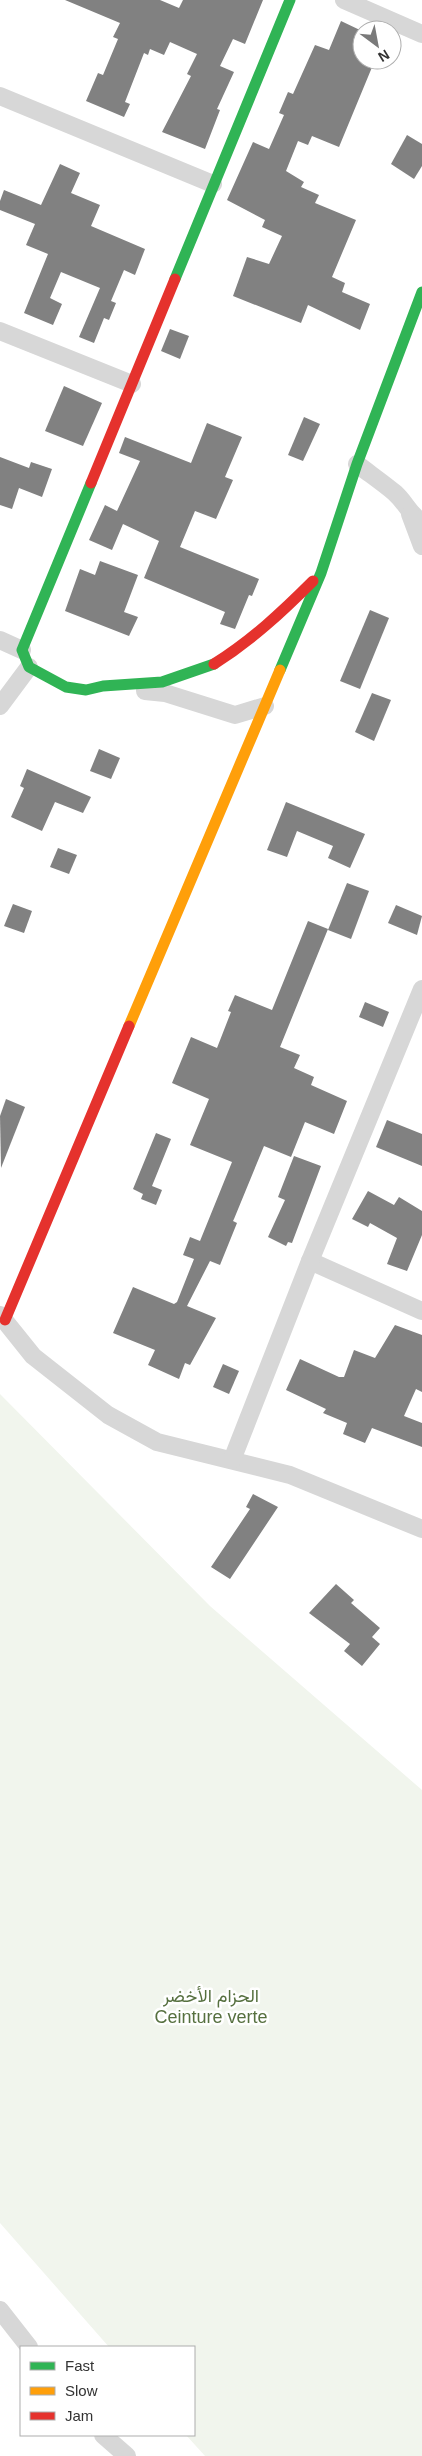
<svg xmlns="http://www.w3.org/2000/svg" width="422" height="2456" font-family="Helvetica,Vazirmatn,sans-serif">
<style>
.green{fill:#f1f5ed}
.building{fill:#818181}
.lines{fill:none;stroke-linecap:round;stroke-linejoin:round}
.street{stroke:#d7d7d7;stroke-width:18}
.fast{stroke:#30b455;stroke-width:11}
.slow{stroke:#ff9f0a;stroke-width:11}
.jam{stroke:#e5322d;stroke-width:11}
.labels{text-anchor:middle;stroke-width:5;stroke-linejoin:round;paint-order:stroke}
.park-label{font-size:18px;fill:#56703f;stroke:#fff}
</style>
<rect width="100%" height="100%" fill="#fff"/>
<polygon class="green" points="0,1394 210,1606 422,1790 422,2456 205,2456 186,2435 194,2435 194,2347 109,2347 0,2223"/>
<g class="building">
<polygon points="65,0 160,0 179,8 183,0 263,0 245,44 233,39 220,66 234,72 217,109 220,110 205,149 162,132 191,76 187,74 197,54 170,42 164,55 150,49 148,55 144,53 125,102 130,104 124,117 86,101 98,73 103,75 118,39 113,37 120,23"/>
<polygon points="341,21 362,31 362,60 375,60 339,147 312,136 308,145 298,141 286,171 304,182 301,187 319,195 315,203 356,220 332,277 345,283 342,292 370,304 360,330 308,305 301,323 233,296 247,257 269,264 282,236 262,227 265,220 227,200 253,142 269,149 284,115 279,113 288,92 293,94 315,45 329,50"/>
<polygon points="407,135 422,144 422,166 414,179 391,164"/>
<polygon points="60,164 80,173 71,193 100,205 91,226 145,249 135,275 124,270 111,301 116,303 109,320 104,318 94,343 79,337 100,288 61,272 50,298 62,304 53,325 24,313 48,254 26,245 35,224 0,210 0,201 4,190 41,205"/>
<polygon points="170,329 189,336 180,359 161,351"/>
<polygon points="64,386 102,403 83,446 45,431"/>
<polygon points="304,417 320,424 303,461 288,455"/>
<polygon points="207,423 242,437 225,477 233,480 216,519 195,511 180,547 259,579 252,596 249,595 235,629 220,624 225,612 144,578 159,541 123,524 112,550 89,540 105,505 117,511 140,461 119,453 125,437 191,463"/>
<polygon points="0,457 29,468 31,462 52,469 42,497 19,488 12,509 0,505"/>
<polygon points="100,561 138,575 124,612 138,617 129,636 65,611 80,569 95,575"/>
<polygon points="370,610 389,618 360,689 340,681"/>
<polygon points="372,693 391,700 374,741 355,732"/>
<polygon points="99,749 120,758 111,779 90,771"/>
<polygon points="27,769 91,797 83,813 55,802 42,831 11,817 24,788 20,786"/>
<polygon points="286,802 365,834 350,868 328,858 333,846 297,831 287,857 267,850"/>
<polygon points="58,848 77,855 69,874 50,867"/>
<polygon points="347,883 369,891 351,939 328,930"/>
<polygon points="13,904 32,911 24,933 4,926"/>
<polygon points="396,905 422,916 417,935 388,923"/>
<polygon points="308,921 328,929 280,1047 300,1055 294,1068 314,1077 311,1085 347,1101 334,1134 305,1122 291,1157 264,1146 234,1219 233,1221 237,1223 220,1265 210,1261 187,1306 216,1318 190,1365 185,1363 179,1379 148,1365 155,1350 113,1333 133,1287 174,1304 177,1302 194,1259 183,1255 190,1237 200,1241 232,1162 190,1145 209,1099 172,1083 191,1037 217,1048 231,1012 228,1011 235,995 272,1010"/>
<polygon points="365,1002 389,1012 383,1027 359,1017"/>
<polygon points="6,1099 25,1107 1,1168 0,1116"/>
<polygon points="387,1120 422,1134 422,1166 376,1147"/>
<polygon points="156,1133 171,1139 152,1186 162,1190 156,1205 141,1199 143,1194 133,1189"/>
<polygon points="294,1156 321,1166 292,1243 288,1242 286,1246 268,1237 285,1200 278,1197"/>
<polygon points="368,1191 394,1205 399,1197 422,1211 422,1235 407,1271 387,1264 397,1238 370,1223 368,1227 352,1219"/>
<polygon points="395,1325 422,1335 422,1392 416,1389 404,1416 422,1423 422,1447 372,1428 365,1443 343,1434 347,1423 323,1413 326,1409 286,1390 300,1359 339,1377 344,1377 354,1350 375,1358"/>
<polygon points="223,1364 239,1371 229,1394 213,1387"/>
<polygon points="253,1494 278,1507 230,1579 211,1567 250,1509 246,1507"/>
<polygon points="336,1584 354,1600 351,1603 380,1628 372,1637 380,1644 362,1666 344,1651 350,1644 309,1613"/>
</g>
<g class="lines">
<g class="street">
<polyline points="344,0 422,34"/>
<polyline points="0,96 213,184"/>
<polyline points="0,331 132,384"/>
<path d="M357,464c13,10 26,19 38,29 12,11 13,20 27,29"/>
<polyline points="410,514 422,546"/>
<polyline points="0,640 22,650"/>
<polyline points="145,691 165,693 235,715 265,706"/>
<polyline points="0,706 29,667"/>
<polyline points="310,1261 422,1311"/>
<polyline points="0,1315 33,1356 108,1415 157,1442 290,1475 422,1529"/>
<polyline points="232,1460 310,1261 422,989"/>
<polyline points="0,2310 29,2347"/>
<polyline points="103,2435 127,2456"/>
</g>
<g class="fast">
<polyline points="175,279 290,0"/>
<polyline points="91,483 22,650 29,667 66,687 86,690 103,686 162,682 214,664"/>
<polyline points="280,670 321,573 357,464 422,292"/>
</g>
<polyline class="slow" points="129,1026 280,670"/>
<g class="jam">
<polyline points="91,483 175,279"/>
<path d="M214,664c38,-24 68,-52 99,-83"/>
<polyline points="5,1320 129,1026"/>
</g>
</g>
<g class="labels">
<g class="park-label">
<text x="211" y="2002">الحزام الأخضر<tspan x="211" dy="21">Ceinture verte</tspan></text>
</g>
</g>
<rect x="20" y="2346" width="175" height="90" fill="#ffffff" stroke="#adadad"/>
<rect x="30" y="2362" width="25" height="8" fill="#30b455" stroke="#adadad"/>
<text x="65" y="2371" font-size="15" fill="#333333">Fast</text>
<rect x="30" y="2387" width="25" height="8" fill="#ff9f0a" stroke="#adadad"/>
<text x="65" y="2396" font-size="15" fill="#333333">Slow</text>
<rect x="30" y="2412" width="25" height="8" fill="#e5322d" stroke="#adadad"/>
<text x="65" y="2421" font-size="15" fill="#333333">Jam</text>
<g transform="translate(377 45) rotate(148)"><circle r="24" fill="#ffffff" stroke="#adadad"/>
<path d="M0-4L9 19L0 12L-9 19Z" fill="#7a7a7a"/>
<text y="-8" font-size="14" font-weight="bold" text-anchor="middle" fill="#333333">N</text>
</g>
</svg>
